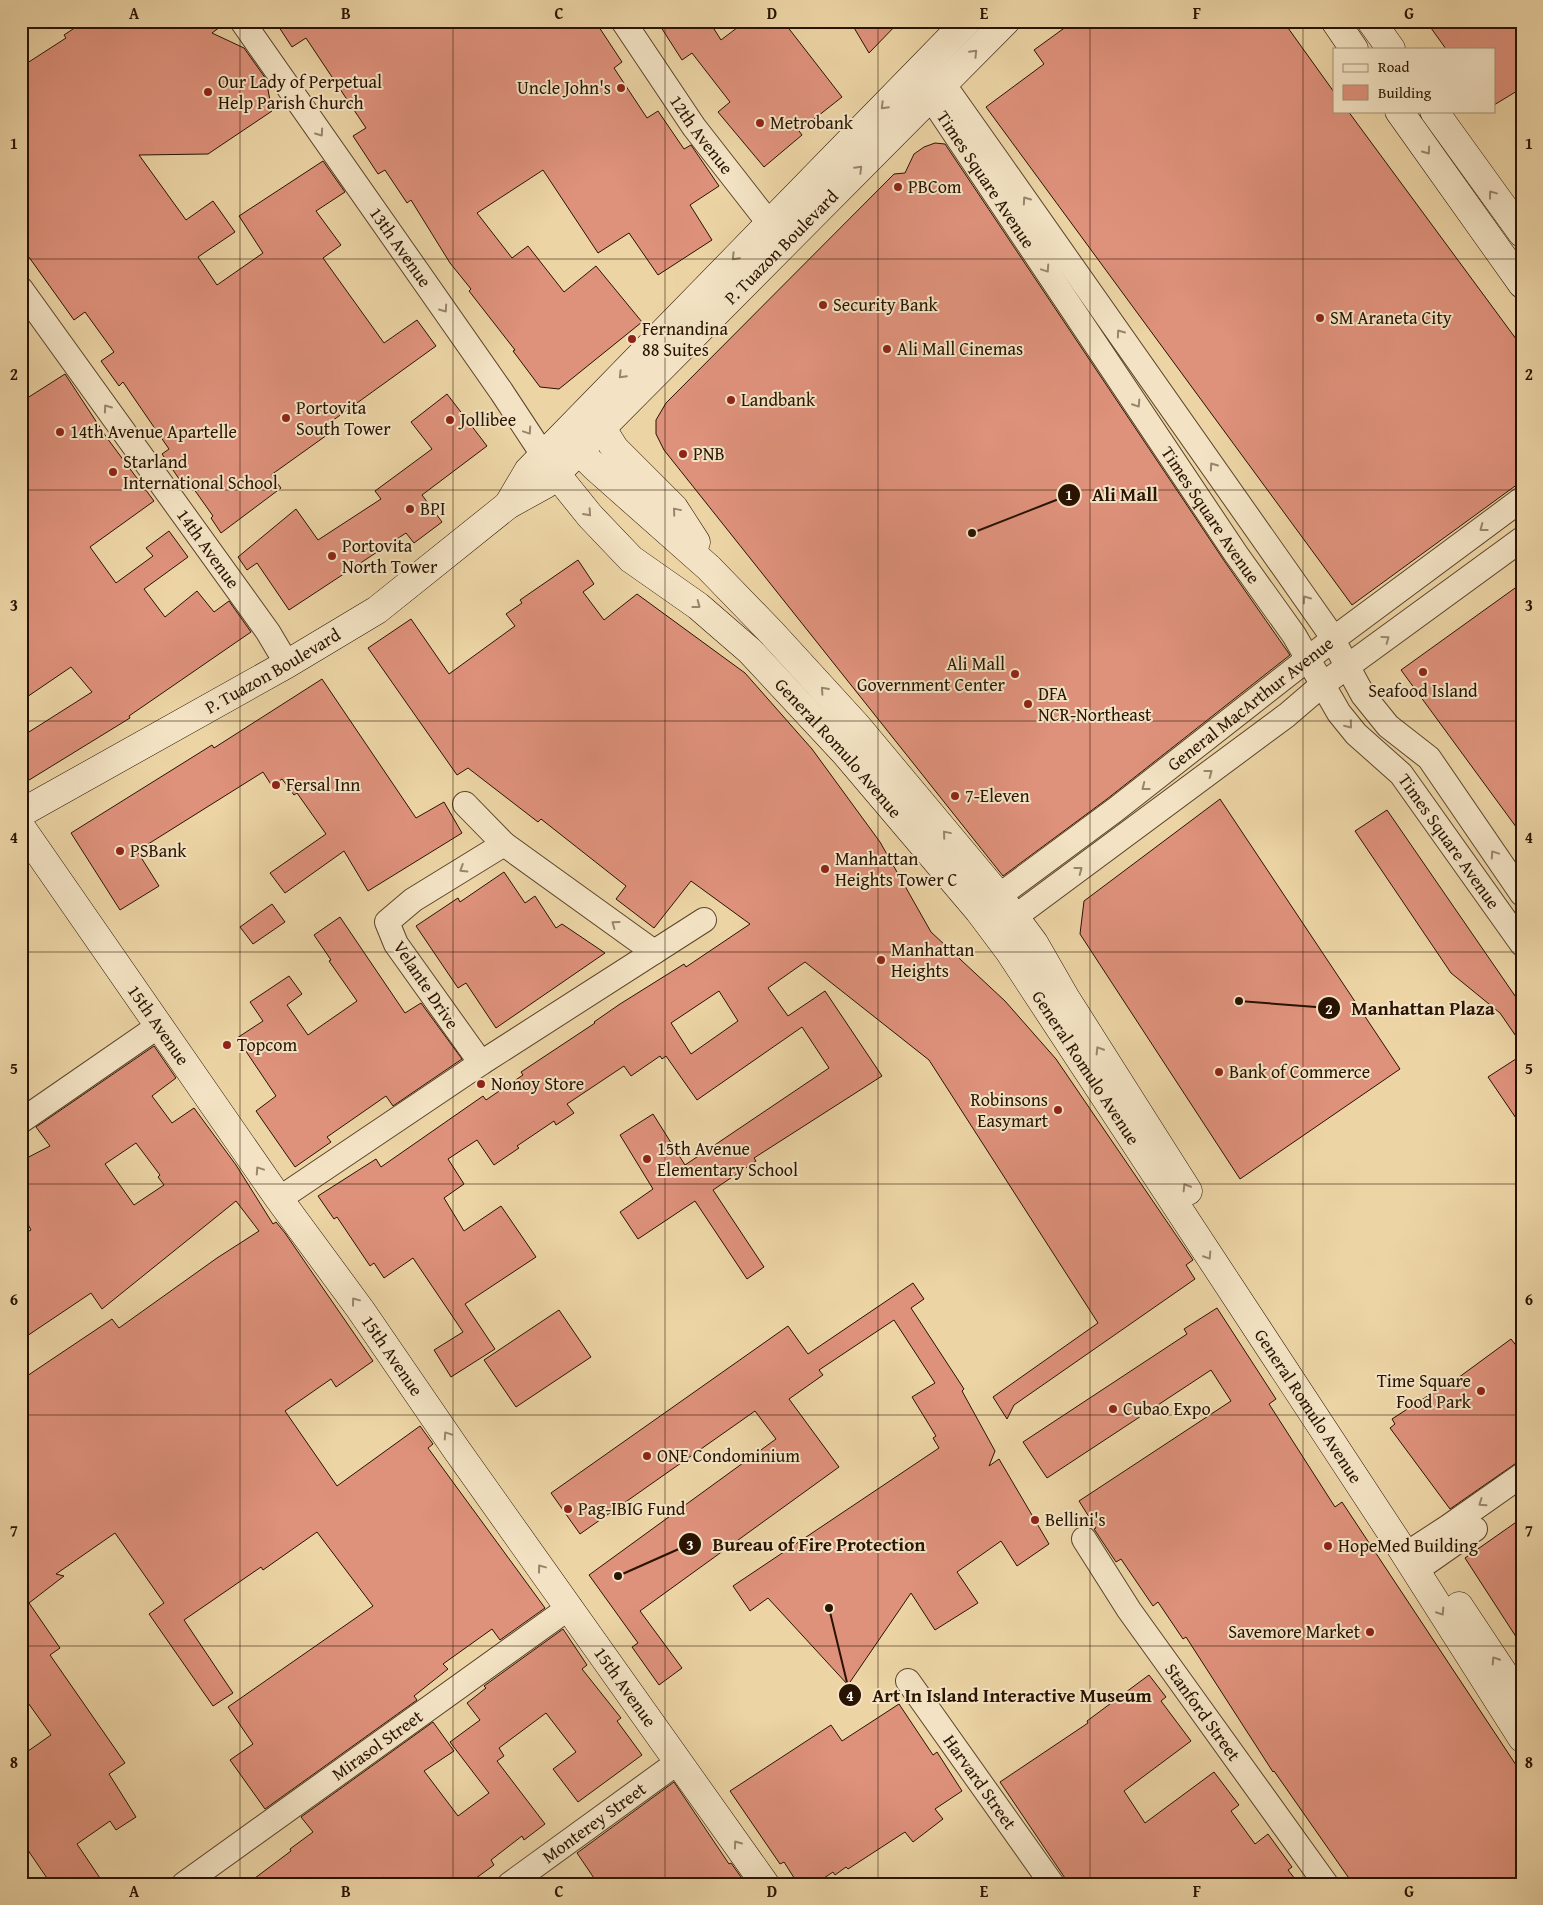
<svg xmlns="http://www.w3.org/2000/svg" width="1543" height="1905" font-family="'Gentium Book Plus',serif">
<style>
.building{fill:#de917b;stroke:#291301;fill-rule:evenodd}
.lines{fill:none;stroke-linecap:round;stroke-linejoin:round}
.street-casing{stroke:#5a432a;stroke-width:26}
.secondary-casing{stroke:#291301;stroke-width:29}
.street{stroke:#f3e3c4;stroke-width:24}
.secondary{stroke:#f3e3c4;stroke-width:28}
.oneway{stroke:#98856c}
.grid{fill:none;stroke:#291301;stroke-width:1;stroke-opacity:0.55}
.poi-dot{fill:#8f2418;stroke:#f3e3c4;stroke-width:2}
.labels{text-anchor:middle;stroke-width:4;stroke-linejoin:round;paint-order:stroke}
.poi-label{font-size:18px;fill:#291301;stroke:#f3e3c4;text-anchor:start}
.street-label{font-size:18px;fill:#291301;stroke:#f3e3c4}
.leader{fill:none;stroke:#291301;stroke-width:2}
.callout-dot{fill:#291301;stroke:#f3e3c4;stroke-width:2}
.mark-label{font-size:15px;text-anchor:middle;font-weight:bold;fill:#fff}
.callout-label{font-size:19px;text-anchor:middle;font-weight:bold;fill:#291301;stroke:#f3e3c4;stroke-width:4;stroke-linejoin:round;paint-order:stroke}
.neatline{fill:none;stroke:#291301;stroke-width:2}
.grid-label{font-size:16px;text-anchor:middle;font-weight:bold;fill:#291301}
</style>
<rect width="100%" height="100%" fill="#ecd4a5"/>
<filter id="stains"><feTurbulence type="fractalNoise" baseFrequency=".004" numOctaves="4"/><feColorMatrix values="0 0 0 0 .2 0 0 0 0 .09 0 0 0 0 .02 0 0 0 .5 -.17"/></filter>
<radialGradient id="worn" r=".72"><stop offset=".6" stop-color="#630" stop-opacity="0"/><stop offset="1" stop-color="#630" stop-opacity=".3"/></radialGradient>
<g class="building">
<polygon points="85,21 228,21 212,33 244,48 266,79 272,111 208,154 139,155 186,220 213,201 235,232 198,257 217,285 263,253 239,216 323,161 345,192 316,211 341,245 323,258 384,343 417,320 436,346 332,421 334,424 324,431 327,435 271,475 281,488 221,533 211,518 213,516 191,485 186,489 162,454 169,449 123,382 119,386 101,361 114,352 85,312 74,320 21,246 21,67 66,38 64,35"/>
<polygon points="275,21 595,21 622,62 614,68 647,118 658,111 684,149 691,145 719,186 690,205 712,240 658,275 629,233 598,253 543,170 477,213 512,258 528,246 564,292 596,266 642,322 559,389 540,387 513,351 515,350 469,291 471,289 450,263 411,200 407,203 385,170 378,174 353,136 366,128 306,38 292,47"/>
<polygon points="657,21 709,21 721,40 746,21 783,21 842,97 799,131 802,135 764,167 718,112 730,102 692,53 682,60"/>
<polygon points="850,21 900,21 869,53"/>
<polygon points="1074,21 1283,21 1334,92 1334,111 1348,111 1522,347 1522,481 1352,605 986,107 1044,64 1034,50"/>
<polygon points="1426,21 1522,21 1522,88 1494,105 1494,49 1446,49"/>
<polygon points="935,143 945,144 1225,562 1290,655 1107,799 1003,876 664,450 656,434 656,420 666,403 894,174 905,173 914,154 924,147"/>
<polygon points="65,374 107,438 154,501 90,547 116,583 153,556 146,548 169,531 188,557 144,589 165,617 197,591 214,612 229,601 251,632 129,716 130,718 21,785 21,737 92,692 71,667 21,701 21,402"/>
<polygon points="447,394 487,446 422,495 442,522 414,543 406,533 289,610 257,563 247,570 238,557 296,509 318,540 381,499 375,491 432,449 411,422"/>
<path d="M578,560l16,24 -11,8 21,28 33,-26 108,79 67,76 68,93 51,90 74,69 51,58 137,201 -7,5 9,14 -181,126 -7,14 -14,-22 105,-74 -169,-263 -124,-98 -37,26 20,28 37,-25 57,85 -128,82 2,3 -43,29 51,77 -17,12 -52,-78 -57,38 -18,-27 33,-23 -33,-54 33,-21 32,51 144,-97 -27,-41 -105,73 -31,-44 -4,3 -2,-3 -29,20 -7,-10 -57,38 7,9 -18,12 -2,-4 -37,25 2,2 -25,17 -17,-25 -29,19 16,25 -20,14 20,33 37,-25 35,51 -71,47 30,45 -44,28 -17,-27 29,-18 -50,-74 -29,20 -10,-15 -4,3 -33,-49 -3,2 -16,-23 58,-37 5,8 102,-71 3,4 37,-25 -2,-3 74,-49 -1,-1 26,-18 64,-40 2,3 64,-43 -59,-43 -37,47 -38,-29 10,-13 -85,-67 -3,3 -70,-54 -11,7 -89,-127 43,-29 38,55 66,-48 -9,-12 16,-11 -2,-3zM719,991l19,30 -47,33 -20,-31z"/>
<polygon points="1522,583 1522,835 1401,670"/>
<polygon points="322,679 416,818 444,802 462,833 368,891 344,851 285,893 270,873 326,834 297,793 294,795 282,779 272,786 263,772 137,851 159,886 120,910 71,833 212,745 214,748"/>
<polygon points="1220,799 1400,1069 1240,1179 1080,934 1084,901"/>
<polygon points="1387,810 1522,1006 1522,1045 1500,1013 1451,973 1355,831"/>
<polygon points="504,872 525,903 535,896 556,928 562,924 605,953 496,1028 466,983 458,988 416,926 458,898 460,902"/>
<polygon points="272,904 285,922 253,944 240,927"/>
<polygon points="340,917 405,1013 421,1003 462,1059 393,1106 386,1096 327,1137 331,1142 295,1167 256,1111 276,1096 237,1038 263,1021 250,1002 289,976 302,994 287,1005 308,1035 357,1001 329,961 331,960 314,935"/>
<path d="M154,1046l22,32 -24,18 20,27 22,-15 42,57 37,59 3,-2 9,11 88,128 -37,26 -5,-8 -46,32 52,75 83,-60 13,18 -5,4 117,160 -45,32 -8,-11 -49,35 5,5 -34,27 3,4 -152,109 -35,-49 23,-16 -25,-37 145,-101 -56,-74 -54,38 -2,-3 -77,53 49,73 -20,13 -64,-92 15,-11 -49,-70 -59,41 8,2 -35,27 31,45 -10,7 75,108 -16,11 27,43 -20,13 -6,-9 -33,23 27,40h-53l-30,-44v-84l30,-21 -30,-42v-313l91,-61 7,9 98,-70 42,-27 -23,-30 -134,108 -11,-16 -70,47v-105l10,-5 -10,-19v-50l29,-15 -14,-19zM136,1143l24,32 -2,2 6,8 -30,20 -29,-41z"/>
<polygon points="1522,1055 1522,1127 1488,1077"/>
<polygon points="913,1283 924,1299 911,1308 964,1389 962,1391 995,1451 989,1466 999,1459 1049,1544 1017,1566 1001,1541 957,1572 978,1603 935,1630 911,1593 848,1685 768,1598 750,1611 733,1586 939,1448 933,1438 936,1436 912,1397 935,1383 894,1320 819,1370 823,1375 789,1399 839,1467 640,1611 682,1668 659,1685 632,1647 638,1643 589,1575 776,1439 755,1411 580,1534 551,1493 788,1326 808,1354"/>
<polygon points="1217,1308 1276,1399 1269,1404 1335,1507 1342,1502 1522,1774 1522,1884 1353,1884 1274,1771 1273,1772 1186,1637 1183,1639 1158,1602 1153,1606 1121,1559 1116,1562 1094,1529 1096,1528 1079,1501 1231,1401 1211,1370 1047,1478 1023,1442 1187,1334 1184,1329"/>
<polygon points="559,1310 591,1357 516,1407 484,1360"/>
<polygon points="1511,1339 1522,1353 1522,1459 1450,1509 1390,1428 1395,1424 1392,1419 1446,1384 1447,1386"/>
<polygon points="1522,1518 1522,1646 1465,1558"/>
<polygon points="563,1629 587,1665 582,1669 621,1718 617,1721 642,1755 578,1802 553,1769 576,1752 546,1713 499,1748 504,1756 497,1761 545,1824 524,1840 522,1836 491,1860 494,1865 468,1884 389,1884 384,1877 375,1884 247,1884 291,1851 290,1849 313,1832 301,1817 433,1722 454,1751 424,1771 458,1816 489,1793 450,1742 480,1720 467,1703 486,1688 484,1686"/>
<polygon points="1149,1675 1166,1697 1161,1701 1191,1741 1124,1791 1145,1823 1214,1772 1239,1805 1231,1811 1255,1844 1268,1834 1292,1867 1288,1870 1299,1884 1069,1884 1000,1782 1088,1723 1087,1721"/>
<polygon points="899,1704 933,1755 937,1752 962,1791 935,1809 943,1819 913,1842 905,1832 848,1869 846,1867 835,1875 833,1872 815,1884 798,1884 784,1862 780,1864 730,1791 831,1725 842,1741"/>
<polygon points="674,1782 729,1864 731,1863 746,1884 598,1884 577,1853"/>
</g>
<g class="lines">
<defs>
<g id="street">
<path id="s1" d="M242,21l259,370 52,79"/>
<path id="s2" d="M623,21l71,106 75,96 13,12"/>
<polyline points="931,72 944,85 1002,167 1327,629 1363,695 1388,726 1429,758 1522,894"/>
<path id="s3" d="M917,84l14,14 305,456 58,81 45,78 17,21 45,40 121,170"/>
<path id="s4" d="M21,289l247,343 19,32"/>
<polyline points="465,804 504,844 654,952"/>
<path id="s5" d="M984,907l131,-97 217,-170 190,-141"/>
<polyline points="1000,928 1287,715 1322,685 1522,539"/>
<polyline points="481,1063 396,944 387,922 413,900 504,844"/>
<polyline points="21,1121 160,1025"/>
<polyline points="279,1199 481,1063 704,920"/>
<path id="s6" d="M1084,1539l45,71 197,274"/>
<polyline points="1405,1555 1448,1527 1522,1475"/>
<polyline points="1415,1571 1475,1529"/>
<path id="s7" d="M908,1681l144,203"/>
<path id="s8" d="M184,1884l386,-277"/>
<path id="s9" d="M510,1884l168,-122"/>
</g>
<g id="secondary">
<polyline points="1335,21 1354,49"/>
<polyline points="1371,21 1391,49"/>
<polyline points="1399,111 1522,284"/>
<polyline points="1434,111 1522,233"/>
<polyline points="601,427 615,449 674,508 696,542"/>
<polyline points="564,436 596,468 709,568 771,632 857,726 999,896 1034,943 1065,997 1188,1191"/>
<path id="s10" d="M557,475l33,41 41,43 67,47 52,45 95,102 134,158 30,40 389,592 124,195"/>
<polyline points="508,505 528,471 967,21"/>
<path id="s11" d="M21,813l266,-149 90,-54 131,-105 38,-21 460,-463"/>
<path id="s12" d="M21,827l258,372 81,110 96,140 309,435"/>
<polyline points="1459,1606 1522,1701"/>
</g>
</defs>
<use href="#street" class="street-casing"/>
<use href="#secondary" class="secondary-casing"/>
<use href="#street" class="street"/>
<use href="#secondary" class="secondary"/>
</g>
<defs><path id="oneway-chevron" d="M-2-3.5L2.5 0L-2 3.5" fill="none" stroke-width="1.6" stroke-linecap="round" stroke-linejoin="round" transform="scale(1.25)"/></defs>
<g class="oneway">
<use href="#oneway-chevron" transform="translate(974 53) rotate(-46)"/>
<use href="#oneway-chevron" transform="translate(884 106) rotate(135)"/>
<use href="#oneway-chevron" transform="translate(320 133) rotate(55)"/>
<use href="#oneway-chevron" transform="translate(1427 151) rotate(55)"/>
<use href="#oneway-chevron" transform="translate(859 169) rotate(-45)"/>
<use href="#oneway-chevron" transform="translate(1492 194) rotate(-127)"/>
<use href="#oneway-chevron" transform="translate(1026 200) rotate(-125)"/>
<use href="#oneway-chevron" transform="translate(735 257) rotate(134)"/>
<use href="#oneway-chevron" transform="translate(1046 269) rotate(56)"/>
<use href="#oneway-chevron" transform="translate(444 309) rotate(55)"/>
<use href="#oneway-chevron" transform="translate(1120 333) rotate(-125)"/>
<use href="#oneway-chevron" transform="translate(622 375) rotate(134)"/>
<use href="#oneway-chevron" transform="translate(1137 404) rotate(57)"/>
<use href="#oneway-chevron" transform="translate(107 408) rotate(-126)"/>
<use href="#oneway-chevron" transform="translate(528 431) rotate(56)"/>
<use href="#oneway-chevron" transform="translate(1213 466) rotate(-125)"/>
<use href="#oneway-chevron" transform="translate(676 511) rotate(-130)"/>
<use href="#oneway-chevron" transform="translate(588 513) rotate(48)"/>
<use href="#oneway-chevron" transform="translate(1483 528) rotate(143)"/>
<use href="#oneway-chevron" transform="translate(1306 599) rotate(-125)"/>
<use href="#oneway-chevron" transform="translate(697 605) rotate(37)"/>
<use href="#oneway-chevron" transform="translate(1386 639) rotate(-36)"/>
<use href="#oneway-chevron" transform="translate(824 690) rotate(-132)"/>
<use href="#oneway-chevron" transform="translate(1349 725) rotate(51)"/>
<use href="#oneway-chevron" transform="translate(1209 773) rotate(-37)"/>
<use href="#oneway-chevron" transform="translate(1145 787) rotate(142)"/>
<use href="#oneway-chevron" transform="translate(946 834) rotate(-130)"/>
<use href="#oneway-chevron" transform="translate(1494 854) rotate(-124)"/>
<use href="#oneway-chevron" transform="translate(463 869) rotate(148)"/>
<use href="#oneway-chevron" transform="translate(1079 870) rotate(-37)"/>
<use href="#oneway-chevron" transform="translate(615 924) rotate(-144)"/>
<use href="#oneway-chevron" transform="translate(1099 1050) rotate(-122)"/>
<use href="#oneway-chevron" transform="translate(259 1170) rotate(-124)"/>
<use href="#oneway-chevron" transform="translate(1186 1187) rotate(-122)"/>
<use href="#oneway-chevron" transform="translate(1208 1256) rotate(57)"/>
<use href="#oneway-chevron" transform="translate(355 1301) rotate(-127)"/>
<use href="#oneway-chevron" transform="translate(447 1435) rotate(-124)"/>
<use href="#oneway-chevron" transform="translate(1482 1503) rotate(145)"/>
<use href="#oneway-chevron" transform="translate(541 1568) rotate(-127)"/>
<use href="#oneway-chevron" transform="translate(1441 1612) rotate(57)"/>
<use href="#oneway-chevron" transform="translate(1495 1660) rotate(-123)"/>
<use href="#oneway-chevron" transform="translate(737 1844) rotate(-126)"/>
</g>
<path class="grid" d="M240,21v1863M453,21v1863M665,21v1863M878,21v1863M1090,21v1863M1303,21v1863M21,259h1501M21,490h1501M21,721h1501M21,952h1501M21,1184h1501M21,1415h1501M21,1646h1501"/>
<g class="poi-dot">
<circle cx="621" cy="88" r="5"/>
<circle cx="208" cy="92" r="5"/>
<circle cx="760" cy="123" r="5"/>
<circle cx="898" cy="187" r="5"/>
<circle cx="823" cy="305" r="5"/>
<circle cx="1320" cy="318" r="5"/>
<circle cx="632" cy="339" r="5"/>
<circle cx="887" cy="349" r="5"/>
<circle cx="731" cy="400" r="5"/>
<circle cx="286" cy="418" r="5"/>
<circle cx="450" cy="420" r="5"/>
<circle cx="60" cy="432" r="5"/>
<circle cx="683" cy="454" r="5"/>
<circle cx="113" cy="472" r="5"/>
<circle cx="410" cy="509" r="5"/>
<circle cx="332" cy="556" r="5"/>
<circle cx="1423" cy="672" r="5"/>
<circle cx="1015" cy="674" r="5"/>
<circle cx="1028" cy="704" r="5"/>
<circle cx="276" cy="785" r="5"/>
<circle cx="955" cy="796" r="5"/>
<circle cx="120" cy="851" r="5"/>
<circle cx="825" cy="869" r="5"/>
<circle cx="881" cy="960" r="5"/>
<circle cx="227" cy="1045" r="5"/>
<circle cx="1219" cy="1072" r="5"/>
<circle cx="481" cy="1084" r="5"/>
<circle cx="1058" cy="1110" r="5"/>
<circle cx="647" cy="1159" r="5"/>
<circle cx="1481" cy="1391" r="5"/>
<circle cx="1113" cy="1409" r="5"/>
<circle cx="647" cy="1456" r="5"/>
<circle cx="568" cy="1509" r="5"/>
<circle cx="1035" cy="1520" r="5"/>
<circle cx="1328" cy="1546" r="5"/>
<circle cx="1370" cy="1632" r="5"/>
</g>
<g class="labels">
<g class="poi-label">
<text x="218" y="88">Our Lady of Perpetual<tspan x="218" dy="21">Help Parish Church</tspan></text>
<text x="611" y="94" text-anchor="end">Uncle John's</text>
<text x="770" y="129">Metrobank</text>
<text x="908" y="193">PBCom</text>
<text x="833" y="311">Security Bank</text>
<text x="1330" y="324">SM Araneta City</text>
<text x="642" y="335">Fernandina<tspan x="642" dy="21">88 Suites</tspan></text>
<text x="897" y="355">Ali Mall Cinemas</text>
<text x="741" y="406">Landbank</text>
<text x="296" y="414">Portovita<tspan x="296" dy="21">South Tower</tspan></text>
<text x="460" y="426">Jollibee</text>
<text x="70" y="438">14th Avenue Apartelle</text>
<text x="693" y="460">PNB</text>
<text x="123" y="468">Starland<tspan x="123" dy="21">International School</tspan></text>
<text x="420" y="515">BPI</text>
<text x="342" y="552">Portovita<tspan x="342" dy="21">North Tower</tspan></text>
<text x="1005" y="670" text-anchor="end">Ali Mall<tspan x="1005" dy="21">Government Center</tspan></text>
<text x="1423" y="697" text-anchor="middle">Seafood Island</text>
<text x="1038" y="700">DFA<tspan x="1038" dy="21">NCR-Northeast</tspan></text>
<text x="286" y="791">Fersal Inn</text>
<text x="965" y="802">7-Eleven</text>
<text x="130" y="857">PSBank</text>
<text x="835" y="865">Manhattan<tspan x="835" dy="21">Heights Tower C</tspan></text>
<text x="891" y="956">Manhattan<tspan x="891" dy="21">Heights</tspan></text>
<text x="237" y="1051">Topcom</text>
<text x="1229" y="1078">Bank of Commerce</text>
<text x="491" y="1090">Nonoy Store</text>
<text x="1048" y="1106" text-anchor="end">Robinsons<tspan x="1048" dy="21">Easymart</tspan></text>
<text x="657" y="1155">15th Avenue<tspan x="657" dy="21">Elementary School</tspan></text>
<text x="1471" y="1387" text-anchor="end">Time Square<tspan x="1471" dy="21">Food Park</tspan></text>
<text x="1123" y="1415">Cubao Expo</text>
<text x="657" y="1462">ONE Condominium</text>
<text x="578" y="1515">Pag-IBIG Fund</text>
<text x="1045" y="1526">Bellini's</text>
<text x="1338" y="1552">HopeMed Building</text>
<text x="1360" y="1638" text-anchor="end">Savemore Market</text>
</g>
<g class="street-label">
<text dy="6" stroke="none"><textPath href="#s2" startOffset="138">12th Avenue</textPath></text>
<text dy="6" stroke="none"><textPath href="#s3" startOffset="118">Times Square Avenue</textPath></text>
<text dy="6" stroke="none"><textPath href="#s11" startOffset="955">P. Tuazon Boulevard</textPath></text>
<text dy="6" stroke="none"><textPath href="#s1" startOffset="276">13th Avenue</textPath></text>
<text dy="6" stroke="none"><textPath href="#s3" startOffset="522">Times Square Avenue</textPath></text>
<text dy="6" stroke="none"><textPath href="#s4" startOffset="320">14th Avenue</textPath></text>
<text dy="6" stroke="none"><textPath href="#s11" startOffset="289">P. Tuazon Boulevard</textPath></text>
<text dy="6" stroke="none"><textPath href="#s5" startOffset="335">General MacArthur Avenue</textPath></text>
<text dy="6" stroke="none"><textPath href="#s10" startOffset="394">General Romulo Avenue</textPath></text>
<text dy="6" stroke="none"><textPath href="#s3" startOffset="928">Times Square Avenue</textPath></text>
<text transform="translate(426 985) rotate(56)" y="6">Velante Drive</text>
<text dy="6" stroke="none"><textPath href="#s12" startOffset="241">15th Avenue</textPath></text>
<text dy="6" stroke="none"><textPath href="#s10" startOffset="799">General Romulo Avenue</textPath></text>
<text dy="6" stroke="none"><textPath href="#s12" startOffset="646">15th Avenue</textPath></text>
<text dy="6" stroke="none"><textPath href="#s10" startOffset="1204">General Romulo Avenue</textPath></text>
<text dy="6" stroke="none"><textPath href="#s12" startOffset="1051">15th Avenue</textPath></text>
<text dy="6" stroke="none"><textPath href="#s6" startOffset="210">Stanford Street</textPath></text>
<text dy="6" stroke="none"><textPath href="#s8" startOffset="238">Mirasol Street</textPath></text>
<text dy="6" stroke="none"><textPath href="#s7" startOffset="124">Harvard Street</textPath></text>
<text dy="6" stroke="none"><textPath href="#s9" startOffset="104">Monterey Street</textPath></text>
</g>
</g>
<path class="leader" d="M972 533L1069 495M1239 1001L1329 1008M618 1576L690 1544M829 1608L850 1695"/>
<g class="callout-dot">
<circle cx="972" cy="533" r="5"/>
<circle cx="1239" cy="1001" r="5"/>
<circle cx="618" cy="1576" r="5"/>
<circle cx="829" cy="1608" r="5"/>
<circle cx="1069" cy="495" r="12"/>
<circle cx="1329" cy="1008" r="12"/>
<circle cx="690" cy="1544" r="12"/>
<circle cx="850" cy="1695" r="12"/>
</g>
<g class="mark-label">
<text x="1069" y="500">1</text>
<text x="1329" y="1014">2</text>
<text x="690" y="1550">3</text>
<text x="850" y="1701">4</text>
</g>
<g class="callout-label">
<text x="1125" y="501">Ali Mall</text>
<text x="1423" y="1015">Manhattan Plaza</text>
<text x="819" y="1551">Bureau of Fire Protection</text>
<text x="1012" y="1702">Art In Island Interactive Museum</text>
</g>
<rect width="1543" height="1905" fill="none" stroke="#ecd4a5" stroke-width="55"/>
<rect x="1333" y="48" width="162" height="65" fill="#f3e3c4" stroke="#a29076"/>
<rect x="1343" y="64" width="25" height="8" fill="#f3e3c4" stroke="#a29076"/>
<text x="1378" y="72" font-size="15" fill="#291301">Road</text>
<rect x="1343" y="85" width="25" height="15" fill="#de917b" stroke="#a29076"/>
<text x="1378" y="98" font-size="15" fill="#291301">Building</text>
<rect x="28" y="28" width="1488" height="1850" class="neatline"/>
<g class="grid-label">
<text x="134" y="19">A</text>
<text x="346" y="19">B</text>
<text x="559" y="19">C</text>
<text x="772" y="19">D</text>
<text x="984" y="19">E</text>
<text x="1197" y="19">F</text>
<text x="1409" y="19">G</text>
<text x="14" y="149">1</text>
<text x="1529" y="149">1</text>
<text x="14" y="380">2</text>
<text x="1529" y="380">2</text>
<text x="14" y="611">3</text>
<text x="1529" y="611">3</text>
<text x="14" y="843">4</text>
<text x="1529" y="843">4</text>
<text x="14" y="1074">5</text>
<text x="1529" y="1074">5</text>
<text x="14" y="1305">6</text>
<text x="1529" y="1305">6</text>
<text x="14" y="1536">7</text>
<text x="1529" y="1536">7</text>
<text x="14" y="1768">8</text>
<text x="1529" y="1768">8</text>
<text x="134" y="1897">A</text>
<text x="346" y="1897">B</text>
<text x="559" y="1897">C</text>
<text x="772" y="1897">D</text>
<text x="984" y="1897">E</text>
<text x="1197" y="1897">F</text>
<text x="1409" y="1897">G</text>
</g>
<rect width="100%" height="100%" filter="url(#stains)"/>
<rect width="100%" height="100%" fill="url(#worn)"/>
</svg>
